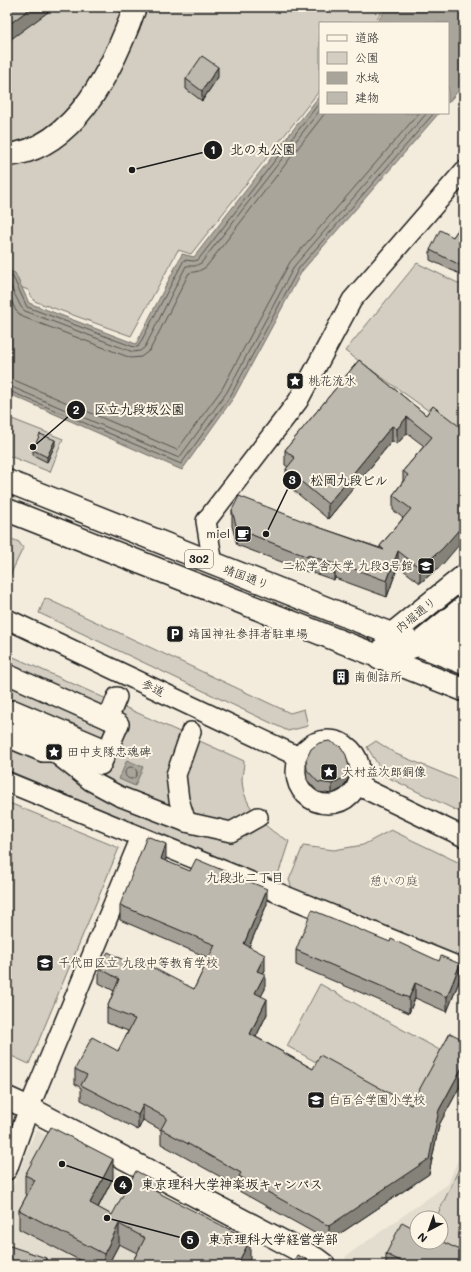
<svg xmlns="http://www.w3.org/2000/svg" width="471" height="1272" font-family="Mali,'Klee One',sans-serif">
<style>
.built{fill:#e3ddcf;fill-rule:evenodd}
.green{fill:#d3cec1;stroke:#78756e}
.water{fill:#aaa59b;stroke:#716e68}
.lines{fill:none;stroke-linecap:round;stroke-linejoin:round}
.shore{stroke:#55534f;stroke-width:1}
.street-casing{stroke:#1c1c1c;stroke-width:22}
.secondary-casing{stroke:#1c1c1c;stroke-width:25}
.primary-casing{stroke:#1c1c1c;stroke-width:25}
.street{stroke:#fcf5e5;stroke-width:19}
.secondary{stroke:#fcf5e5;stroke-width:22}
.primary{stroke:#fcf5e5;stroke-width:22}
.wall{fill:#a39f96;stroke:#1c1c1c}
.shaded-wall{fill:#85827a;stroke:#1c1c1c}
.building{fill:#beb9ae;stroke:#1c1c1c}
.labels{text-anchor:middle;stroke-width:4;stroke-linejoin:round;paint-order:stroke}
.shield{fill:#fcf5e5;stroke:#5f5d58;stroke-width:1}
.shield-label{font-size:11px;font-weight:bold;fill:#1c1c1c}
.poi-label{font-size:12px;fill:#1c1c1c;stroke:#fcf5e5;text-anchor:start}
.street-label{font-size:12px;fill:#1c1c1c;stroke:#fcf5e5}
.park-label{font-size:12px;fill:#53514e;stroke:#fcf5e5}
.neighbourhood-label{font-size:13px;fill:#1c1c1c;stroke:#fcf5e5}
.leader{fill:none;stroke:#1c1c1c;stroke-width:1.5}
.callout-dot{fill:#1c1c1c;stroke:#fcf5e5;stroke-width:1.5}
.mark-label{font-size:12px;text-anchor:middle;font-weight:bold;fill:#fff}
.callout-label{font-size:13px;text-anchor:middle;font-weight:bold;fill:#1c1c1c;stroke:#fcf5e5;stroke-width:4;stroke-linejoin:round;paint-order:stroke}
</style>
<rect width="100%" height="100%" fill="#f3ecdd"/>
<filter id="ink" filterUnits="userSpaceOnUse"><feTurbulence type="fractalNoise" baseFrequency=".025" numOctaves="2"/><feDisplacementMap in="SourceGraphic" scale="8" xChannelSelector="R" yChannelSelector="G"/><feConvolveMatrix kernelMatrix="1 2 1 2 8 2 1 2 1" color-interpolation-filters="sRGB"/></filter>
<g filter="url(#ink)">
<g class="built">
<polygon points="36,1130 168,1199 130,1265 35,1265 20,1252 7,1245 7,1200"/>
<path d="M464,1145v120h-120l2,-9 102,-72zM417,1218h24v24h-24z"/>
</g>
<g class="green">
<polygon points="7,7 386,7 373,23 320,23 320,90 191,254 178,250 131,336 34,301 28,290 7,282"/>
<polygon points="417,263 464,286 464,436 345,351"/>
<polygon points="7,417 63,439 50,472 7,455"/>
<polygon points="7,537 19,542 23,548 7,582"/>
<polygon points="45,598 290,713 304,709 308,726 288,731 39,613"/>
<path d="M7,654l237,107c0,6 -2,13 -2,19 1,27 25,51 47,61l-11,34 -8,5 -263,-110z"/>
<polygon points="376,741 396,754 464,782 464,814 385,776 367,747"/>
<polygon points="7,802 119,848 29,1064 7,1054"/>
<polygon points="391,830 464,865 463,958 292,888 289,880 303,846 334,850 363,845"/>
<polygon points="320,984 445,1053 412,1115 287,1046"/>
<polygon points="464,1158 464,1263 441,1242 441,1218 436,1218"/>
</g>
<g class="water">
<polygon points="388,7 464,7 464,84 448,103 448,23 376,23"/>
<polygon points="320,95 320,113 439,113 302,271 234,397 182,470 7,393 7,270 15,273 29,303 136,344 182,254 194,257"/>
<polygon points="127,760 143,767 135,786 119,779"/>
</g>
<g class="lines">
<g class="shore">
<polyline points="7,274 13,277 27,307 134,347 138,347 184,260 194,261 198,260 320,102"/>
<polyline points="7,279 21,307 25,311 133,352 140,351 145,347 186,266 195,266 201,263 320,110"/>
<polyline points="7,291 16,311 23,317 131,358 141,357 150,350 189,273 199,271 206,267 325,113"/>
<polyline points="7,379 14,380 177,450 222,389 290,262 419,113"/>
<polyline points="7,385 179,458 227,392 295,265 427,113"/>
<polyline points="7,390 181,464 231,395 299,268 434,113"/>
<circle cx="131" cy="773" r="6"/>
</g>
<defs>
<g id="street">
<polyline points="213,564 206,521 298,401 352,300 464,171"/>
<polyline points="7,619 299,757"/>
<polyline points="7,674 119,724 101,765 18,730 25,715"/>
<polyline points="14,710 108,750"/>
<polyline points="108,719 117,697"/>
<polyline points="7,737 43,752 54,752 91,781 119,796 186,822 231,832 258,817"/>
<circle cx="328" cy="772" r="32"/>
<polyline points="7,782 464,969"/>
<polyline points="357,785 464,837"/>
<polyline points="186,822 179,800 176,775 191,732"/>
<polyline points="7,1170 29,1108 141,837"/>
</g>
<g id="secondary">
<path d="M7,155c69,-6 108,-91 128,-148"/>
<path d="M461,612c-14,21 -18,28 3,47"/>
<polyline points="379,658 392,634 464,576"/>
<polyline points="379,658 417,645 464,607"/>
<polyline points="7,1098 29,1108 316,1259 324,1265"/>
</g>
<g id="primary">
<polyline points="7,481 464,663"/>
<polyline points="7,510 464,690"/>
</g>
</defs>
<use href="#street" class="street-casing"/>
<use href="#secondary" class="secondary-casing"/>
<use href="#primary" class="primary-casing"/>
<use href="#street" class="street"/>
<use href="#secondary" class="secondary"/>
<use href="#primary" class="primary"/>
</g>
<g class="wall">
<polygon points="218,77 202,101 186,89 186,79"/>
<polygon points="464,221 464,276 430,260 430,250 453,237"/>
<polygon points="359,360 426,415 433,406 442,565 420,583 398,566 387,597 335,578 334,580 308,571 308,572 237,545 232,526 232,510 321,528 380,548 380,546 403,518 393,510 393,495 403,481 403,471 424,446 407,433 397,444 392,441 328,519 286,484 286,469 288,467 285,465 285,450"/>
<polygon points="55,445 47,462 33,455 33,450"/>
<polygon points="306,760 349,777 343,788 332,794 318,792 307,780 306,770"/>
<polygon points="166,859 165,861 267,904 249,947 265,970 263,974 265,989 261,996 267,1014 256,1037 313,1069 411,1105 464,1040 464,1079 439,1125 429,1174 329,1241 239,1191 239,1187 161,1144 161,1130 143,1120 138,1130 81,1100 81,1088 75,1084 75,1069 118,1051 128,1031 107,1023 107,1008 114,991 99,983 99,968 135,966 194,989 209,958 120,920 120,905"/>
<polygon points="296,950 460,979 447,1012 415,998 409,1013 296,965"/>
<polygon points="25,1175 113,1178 98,1208 112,1215 159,1193 250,1259 247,1265 131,1265 137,1253 119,1244 108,1265 89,1265 19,1229 19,1210 27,1195 25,1194"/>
<polygon points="386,1254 464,1265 386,1265"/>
</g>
<g class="shaded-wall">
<polygon points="32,7 55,7 7,42 7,26"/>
<polygon points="218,67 218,77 202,101 202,91"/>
<polygon points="407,417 407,433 397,444 397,429"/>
<polygon points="392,426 392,441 328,519 328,504"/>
<polygon points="55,440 55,445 47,462 47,457"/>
<polygon points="464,524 464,539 442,565 420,583 420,568"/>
<polygon points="398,551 398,566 387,597 387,581"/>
<polygon points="335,562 335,578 334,580 334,564"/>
<polygon points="349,767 349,777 343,788 332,794 332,784"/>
<polygon points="166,844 166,859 161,874 161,859"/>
<polygon points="267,889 267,904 244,959 244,944"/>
<polygon points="265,955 265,970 257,986 257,971"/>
<polygon points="460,964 460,979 447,1012 447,997"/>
<polygon points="265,974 265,989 255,1008 255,993"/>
<polygon points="415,983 415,998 409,1013 409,998"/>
<polygon points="267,999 267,1014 250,1049 250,1034"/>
<polygon points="464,1064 464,1079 439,1125 429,1174 329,1241 329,1226 439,1110"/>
<polygon points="143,1105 143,1120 138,1130 138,1115"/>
<polygon points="113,1159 113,1178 90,1223 90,1203"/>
<polygon points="159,1183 159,1202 155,1191"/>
<polygon points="119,1224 119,1244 108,1265 104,1265 104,1254"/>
<polygon points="250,1240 250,1259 247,1265 237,1265"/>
<polygon points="46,1258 46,1265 43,1265"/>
</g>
<g class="building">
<polygon points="7,7 32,7 7,26"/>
<polygon points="202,56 218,67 202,91 186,79"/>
<polygon points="464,221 464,267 430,250 440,230 453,237"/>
<polygon points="359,360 426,415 433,406 464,430 464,524 442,549 420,568 398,551 387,581 335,562 334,564 308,555 308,557 237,529 232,510 239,496 321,528 384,550 380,546 411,509 393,495 408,475 403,471 432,437 407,417 397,429 392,426 328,504 286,469 295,458 285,450"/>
<polygon points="40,434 55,440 47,457 33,450"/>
<polygon points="329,741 341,747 346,755 349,767 343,778 332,784 318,782 307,770 306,760 311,749 319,743"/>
<polygon points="147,836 166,844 161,859 190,871 196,859 267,889 244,944 265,955 257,971 265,974 255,993 267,999 250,1034 313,1069 320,1055 411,1105 450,1033 464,1040 464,1064 439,1110 429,1159 329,1226 239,1176 241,1173 161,1129 167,1118 143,1105 138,1115 81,1085 87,1075 75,1069 92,1037 118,1051 135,1019 107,1008 119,979 99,968 108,952 135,966 138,960 194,989 215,945 120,905"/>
<polygon points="312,910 390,942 391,939 439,961 441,956 460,964 447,997 415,983 409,998 296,950"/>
<polygon points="51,1127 113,1159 90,1203 112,1215 136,1171 159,1183 155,1191 250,1240 237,1265 131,1265 145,1238 119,1224 104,1254 19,1210 35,1180 25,1175"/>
<polygon points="402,1222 417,1230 417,1242 441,1242 441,1241 464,1252 464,1265 409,1265 386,1254"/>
<polygon points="7,1245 46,1258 43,1265 7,1265"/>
<polygon points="297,1255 318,1265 292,1265"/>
</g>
</g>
<defs>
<symbol id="sight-square" viewBox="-11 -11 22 22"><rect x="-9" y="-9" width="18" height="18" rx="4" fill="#1c1c1c" stroke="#fcf5e5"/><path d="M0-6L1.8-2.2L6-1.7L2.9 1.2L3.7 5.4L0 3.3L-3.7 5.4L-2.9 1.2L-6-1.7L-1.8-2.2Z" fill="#fff"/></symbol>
<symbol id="cafe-square" viewBox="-11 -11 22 22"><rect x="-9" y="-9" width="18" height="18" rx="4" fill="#1c1c1c" stroke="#fcf5e5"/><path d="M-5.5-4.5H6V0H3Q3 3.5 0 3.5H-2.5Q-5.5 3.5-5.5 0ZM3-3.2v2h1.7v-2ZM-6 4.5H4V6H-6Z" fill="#fff"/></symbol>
<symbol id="university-square" viewBox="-11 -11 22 22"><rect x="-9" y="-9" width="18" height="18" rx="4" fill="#1c1c1c" stroke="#fcf5e5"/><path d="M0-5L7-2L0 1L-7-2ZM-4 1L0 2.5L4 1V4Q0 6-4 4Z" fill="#fff"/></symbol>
<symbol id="parking-square" viewBox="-11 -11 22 22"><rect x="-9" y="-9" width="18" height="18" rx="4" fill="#1c1c1c" stroke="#fcf5e5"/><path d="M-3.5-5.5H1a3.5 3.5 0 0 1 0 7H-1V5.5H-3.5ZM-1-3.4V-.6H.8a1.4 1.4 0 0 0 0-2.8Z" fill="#fff"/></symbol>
<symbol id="building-square" viewBox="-11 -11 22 22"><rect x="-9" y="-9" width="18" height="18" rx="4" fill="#1c1c1c" stroke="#fcf5e5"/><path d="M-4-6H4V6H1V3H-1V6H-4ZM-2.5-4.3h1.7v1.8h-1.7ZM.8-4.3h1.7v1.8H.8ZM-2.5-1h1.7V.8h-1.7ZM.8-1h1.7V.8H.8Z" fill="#fff"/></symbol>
<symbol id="school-square" viewBox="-11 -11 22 22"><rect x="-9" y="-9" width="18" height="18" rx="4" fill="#1c1c1c" stroke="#fcf5e5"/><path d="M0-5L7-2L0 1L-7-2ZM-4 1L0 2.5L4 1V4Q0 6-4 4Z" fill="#fff"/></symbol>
</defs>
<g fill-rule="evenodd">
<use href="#sight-square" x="285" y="371" width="20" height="20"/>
<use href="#cafe-square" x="233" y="524" width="20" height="20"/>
<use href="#university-square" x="416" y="556" width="20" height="20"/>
<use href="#parking-square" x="165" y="624" width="20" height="20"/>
<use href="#building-square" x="331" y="667" width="20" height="20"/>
<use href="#sight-square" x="44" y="742" width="20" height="20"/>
<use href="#sight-square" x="319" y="762" width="20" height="20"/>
<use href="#school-square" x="35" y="953" width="20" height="20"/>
<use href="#school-square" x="306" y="1090" width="20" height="20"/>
</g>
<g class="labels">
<rect class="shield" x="185" y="550" width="28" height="18" rx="3"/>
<g class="shield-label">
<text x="199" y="563">302</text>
</g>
<g class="poi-label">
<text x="308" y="385">桃花流水</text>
<text x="230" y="538" text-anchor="end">miel</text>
<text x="413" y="570" text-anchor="end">二松学舎大学 九段3号館</text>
<text x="188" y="638">靖国神社参拝者駐車場</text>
<text x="354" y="681">南側詰所</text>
<text x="67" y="756">田中支隊忠魂碑</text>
<text x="342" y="776">大村益次郎銅像</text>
<text x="58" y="967">千代田区立 九段中等教育学校</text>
<text x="329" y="1104">白百合学園小学校</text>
</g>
<g class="street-label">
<text transform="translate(246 577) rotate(21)" y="4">靖国通り</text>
<text transform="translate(416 615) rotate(-39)" y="4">内堀通り</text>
<text transform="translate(153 688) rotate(25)" y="4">参道</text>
</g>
<g class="park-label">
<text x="394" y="885">憩いの庭</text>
</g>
<g class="neighbourhood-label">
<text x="245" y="882">九段北二丁目</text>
</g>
</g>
<path class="leader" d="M132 170L213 150M33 447L76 410M266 534L292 480M62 1164L123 1185M107 1218L190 1240"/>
<g class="callout-dot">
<circle cx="132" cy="170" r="4"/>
<circle cx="33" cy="447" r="4"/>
<circle cx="266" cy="534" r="4"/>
<circle cx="62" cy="1164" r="4"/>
<circle cx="107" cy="1218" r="4"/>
<circle cx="213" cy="150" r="10"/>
<circle cx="76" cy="410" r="10"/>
<circle cx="292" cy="480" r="10"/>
<circle cx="123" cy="1185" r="10"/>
<circle cx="190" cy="1240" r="10"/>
</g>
<g class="mark-label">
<text x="213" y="154">1</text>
<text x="76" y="414">2</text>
<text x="292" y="484">3</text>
<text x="123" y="1189">4</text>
<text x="190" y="1244">5</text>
</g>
<g class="callout-label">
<text x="263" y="154">北の丸公園</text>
<text x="139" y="414">区立九段坂公園</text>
<text x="349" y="485">松岡九段ビル</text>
<text x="232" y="1189">東京理科大学神楽坂キャンパス</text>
<text x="273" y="1244">東京理科大学経営学部</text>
</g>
<rect width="471" height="1272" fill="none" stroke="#fcf5e5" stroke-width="24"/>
<rect x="12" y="12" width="447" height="1248" fill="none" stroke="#1c1c1c" stroke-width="1.5" filter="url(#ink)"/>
<rect x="319" y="22" width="130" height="92" fill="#fcf5e5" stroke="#a29e95"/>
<rect x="327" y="35" width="20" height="6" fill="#fcf5e5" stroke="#a29e95"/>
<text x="355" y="42" font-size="12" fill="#1c1c1c">道路</text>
<rect x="327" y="52" width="20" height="12" fill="#d3cec1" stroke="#a29e95"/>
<text x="355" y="62" font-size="12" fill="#1c1c1c">公園</text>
<rect x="327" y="72" width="20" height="12" fill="#aaa59b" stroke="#a29e95"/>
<text x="355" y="82" font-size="12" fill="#1c1c1c">水域</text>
<rect x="327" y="92" width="20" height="12" fill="#beb9ae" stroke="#a29e95"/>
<text x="355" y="102" font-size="12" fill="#1c1c1c">建物</text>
<g transform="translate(429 1230) rotate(221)"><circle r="19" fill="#fcf5e5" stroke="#a29e95"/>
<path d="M0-3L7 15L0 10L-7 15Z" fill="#1c1c1c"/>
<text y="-6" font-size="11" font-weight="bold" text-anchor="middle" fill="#1c1c1c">N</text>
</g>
</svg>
